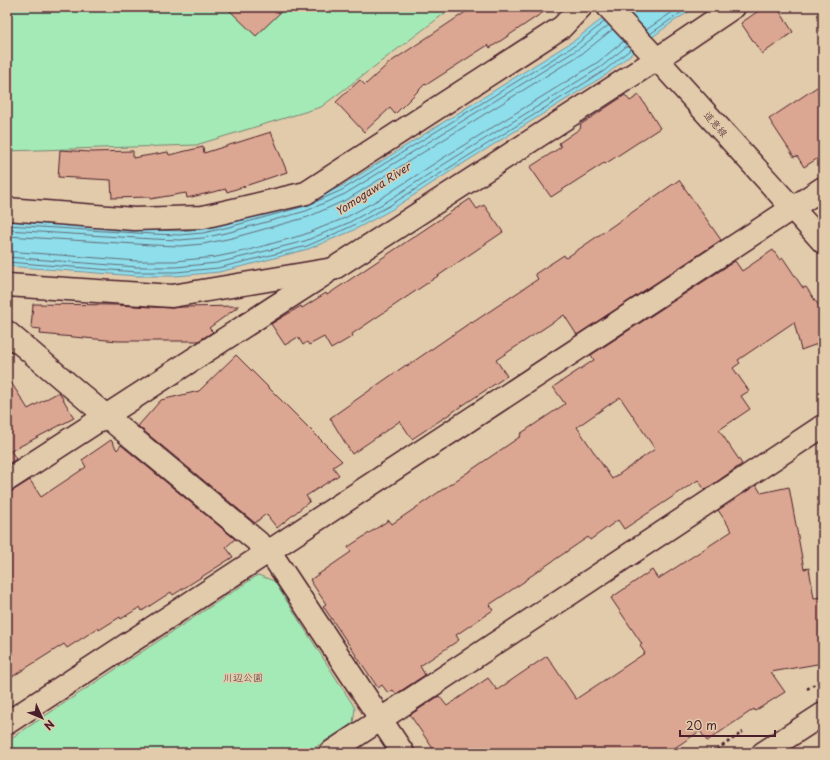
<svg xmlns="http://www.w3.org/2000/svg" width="830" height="760" font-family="'Playpen Sans','Klee One',sans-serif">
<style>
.green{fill:#a4eab6;stroke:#778470}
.water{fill:#8edeeb;stroke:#73929e}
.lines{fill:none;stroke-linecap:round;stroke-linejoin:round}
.shore{stroke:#656b78;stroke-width:1}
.building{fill:#dca792;stroke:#4a1f2b;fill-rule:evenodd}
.street-casing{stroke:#4a1f2b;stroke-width:25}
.secondary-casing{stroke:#4a1f2b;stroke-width:25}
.path{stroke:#4a1f2b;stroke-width:2.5;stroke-dasharray:3 3;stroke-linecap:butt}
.street{stroke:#e2cbab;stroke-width:22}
.secondary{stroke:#e2cbab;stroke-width:22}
.labels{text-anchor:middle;stroke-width:3;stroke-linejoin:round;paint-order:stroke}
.street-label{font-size:10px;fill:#4a1f2b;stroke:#e2cbab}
.park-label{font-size:10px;fill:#533339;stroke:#e2cbab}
.water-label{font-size:11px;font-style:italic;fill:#51323e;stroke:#e2cbab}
</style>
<rect width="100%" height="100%" fill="#e2cbab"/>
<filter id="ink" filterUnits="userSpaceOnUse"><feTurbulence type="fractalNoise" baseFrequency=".025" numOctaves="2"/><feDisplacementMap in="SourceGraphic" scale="8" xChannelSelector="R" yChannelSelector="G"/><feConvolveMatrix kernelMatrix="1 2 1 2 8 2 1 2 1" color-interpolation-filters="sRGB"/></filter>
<g filter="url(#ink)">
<g class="green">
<polygon points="7,7 453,7 321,107 196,145 7,151"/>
<polygon points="258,575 274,581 355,708 353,723 307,753 7,753 7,741"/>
</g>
<polygon class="water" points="615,7 696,7 674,21 647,41 607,74 451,171 391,210 352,231 308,249 248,265 219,272 176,276 137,276 7,266 7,221 153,230 180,231 202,229 228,223 304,202 340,187 575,40 602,19"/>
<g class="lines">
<g class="shore">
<polyline points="646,30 680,7"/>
<polyline points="650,34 689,7"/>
<polyline points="313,203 342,190 577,44 605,21"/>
<polyline points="7,225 153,234 180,235 203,233 229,227 309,205"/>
<polyline points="7,230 153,239 180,240 203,238 230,232 306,211 345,194 580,48 609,25"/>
<polyline points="7,236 152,245 180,246 203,244 232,238 308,217 348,199 583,53 613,29"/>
<polyline points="7,251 137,261 175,261 216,257 245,251 303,235 345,218 383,197 443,158 598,62 624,41"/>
<polyline points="7,257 137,267 176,267 217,263 246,256 305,241 348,223 386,202 446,163 601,67 628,45"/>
<polyline points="7,262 137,272 176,272 218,268 247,261 307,246 350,227 389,206 449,168 604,71 631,49"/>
</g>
</g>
<g class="building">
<polygon points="226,7 286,7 256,36"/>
<polygon points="473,7 551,7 490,48 488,45 426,85 425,84 395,114 390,108 364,132 336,102 360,80 365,85 389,63"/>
<polygon points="764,7 777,7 793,32 762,54 741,23"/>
<polygon points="823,83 823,155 804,167 797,156 794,157 769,119"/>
<polygon points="625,95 630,101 639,95 660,128 605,164 604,163 551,197 530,167 561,147 559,143 581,128 580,125"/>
<polygon points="271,132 287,172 227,192 226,189 187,198 186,193 150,199 150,197 112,198 111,180 58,177 60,150 90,152 133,151 133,158 168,152 169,155 203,147 204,153"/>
<polygon points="679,180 721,240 577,335 564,315 496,360 507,376 412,439 400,421 352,454 330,418 406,365 407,366 471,322 472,323 538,279 535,274 564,255 566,258"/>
<polygon points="470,199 477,209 484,205 503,232 352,334 353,336 331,349 324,337 309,345 307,342 303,345 298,337 285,345 271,324 301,306 302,308 326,293 327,295"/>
<path d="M773,250l7,10 3,-2 20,30 3,-1 17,25v30l-22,8 -7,-28 -56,38 2,3 -7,5 16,23 -8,5 9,13 -31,21 23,34 -37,26 -7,-10 -74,49 -6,-9 -28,20 -2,-3 -63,43v1l-36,24 4,5 -37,25 3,5 -39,26 5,9 -29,19 -3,-4 -5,3 -6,-8 -4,3 -55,-82 3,-2 -16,-24 41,-28 -3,-5 41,-27 3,4 129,-88 -1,-2 45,-30 -12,-17 41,-27 -3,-5 144,-94 7,10zM620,397l35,52 -43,30 -35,-52z"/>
<polygon points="33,304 116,305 171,308 183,307 239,306 209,328 213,332 198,341 118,341 40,334 41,329 31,328"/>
<polygon points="236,355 342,461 333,467 339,475 306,496 310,501 277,528 266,514 255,523 138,426 161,400 199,391"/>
<polygon points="7,376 28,409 59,392 74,418 11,451 16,459 7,465"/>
<polygon points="111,440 117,450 121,445 235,539 226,547 233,557 173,595 171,592 142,611 140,607 121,619 120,617 99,630 98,628 67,648 64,644 7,680 7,492 14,490 30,480 41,497 86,467 82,460"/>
<polygon points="756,485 761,493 789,487 804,569 809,568 814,598 823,597 823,663 771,672 785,692 755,711 754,709 707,741 700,731 667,753 436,753 410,715 439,696 447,706 488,678 497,690 547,656 576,699 645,653 640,646 642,644 611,598 652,570 658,579 732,531 718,510"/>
</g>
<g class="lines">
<defs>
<g id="street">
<polyline points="7,209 134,219 203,217 306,193 562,27 581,7"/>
<polyline points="7,285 172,296 333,269 657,59 734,7"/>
<polyline points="7,332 106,416 270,552 403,753"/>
<polyline points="7,480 325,274"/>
<polyline points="7,723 823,188"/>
<polyline points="330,753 823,426"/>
</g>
<g id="secondary">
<polyline points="608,7 657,59 823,242"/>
<polyline points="763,753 823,714"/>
</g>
</defs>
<use href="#street" class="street-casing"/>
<use href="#secondary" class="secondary-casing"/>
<g class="path">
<polyline points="807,689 823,679"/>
<polyline points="712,753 743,732"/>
</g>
<use href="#street" class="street"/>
<use href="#secondary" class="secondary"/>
</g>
</g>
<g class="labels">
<g class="street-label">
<text transform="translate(716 124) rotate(48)" y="4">道意線</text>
</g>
<g class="park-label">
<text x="243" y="681">川辺公園</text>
</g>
<g class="water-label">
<text transform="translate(373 189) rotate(-33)" y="4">Yomogawa River</text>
</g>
</g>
<rect width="830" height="760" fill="none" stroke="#e2cbab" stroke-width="24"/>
<rect x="12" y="12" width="806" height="736" fill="none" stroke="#4a1f2b" stroke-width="1.5" filter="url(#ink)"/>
<g transform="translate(42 718) rotate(134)" stroke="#e2cbab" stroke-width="3" paint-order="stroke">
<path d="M0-3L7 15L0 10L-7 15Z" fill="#4a1f2b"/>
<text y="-6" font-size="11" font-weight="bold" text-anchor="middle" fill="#4a1f2b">N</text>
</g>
<path d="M680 730v6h95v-6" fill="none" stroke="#4a1f2b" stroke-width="2"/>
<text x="686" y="730" font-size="12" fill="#4a1f2b" stroke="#e2cbab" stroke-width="3" paint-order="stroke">20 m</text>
</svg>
